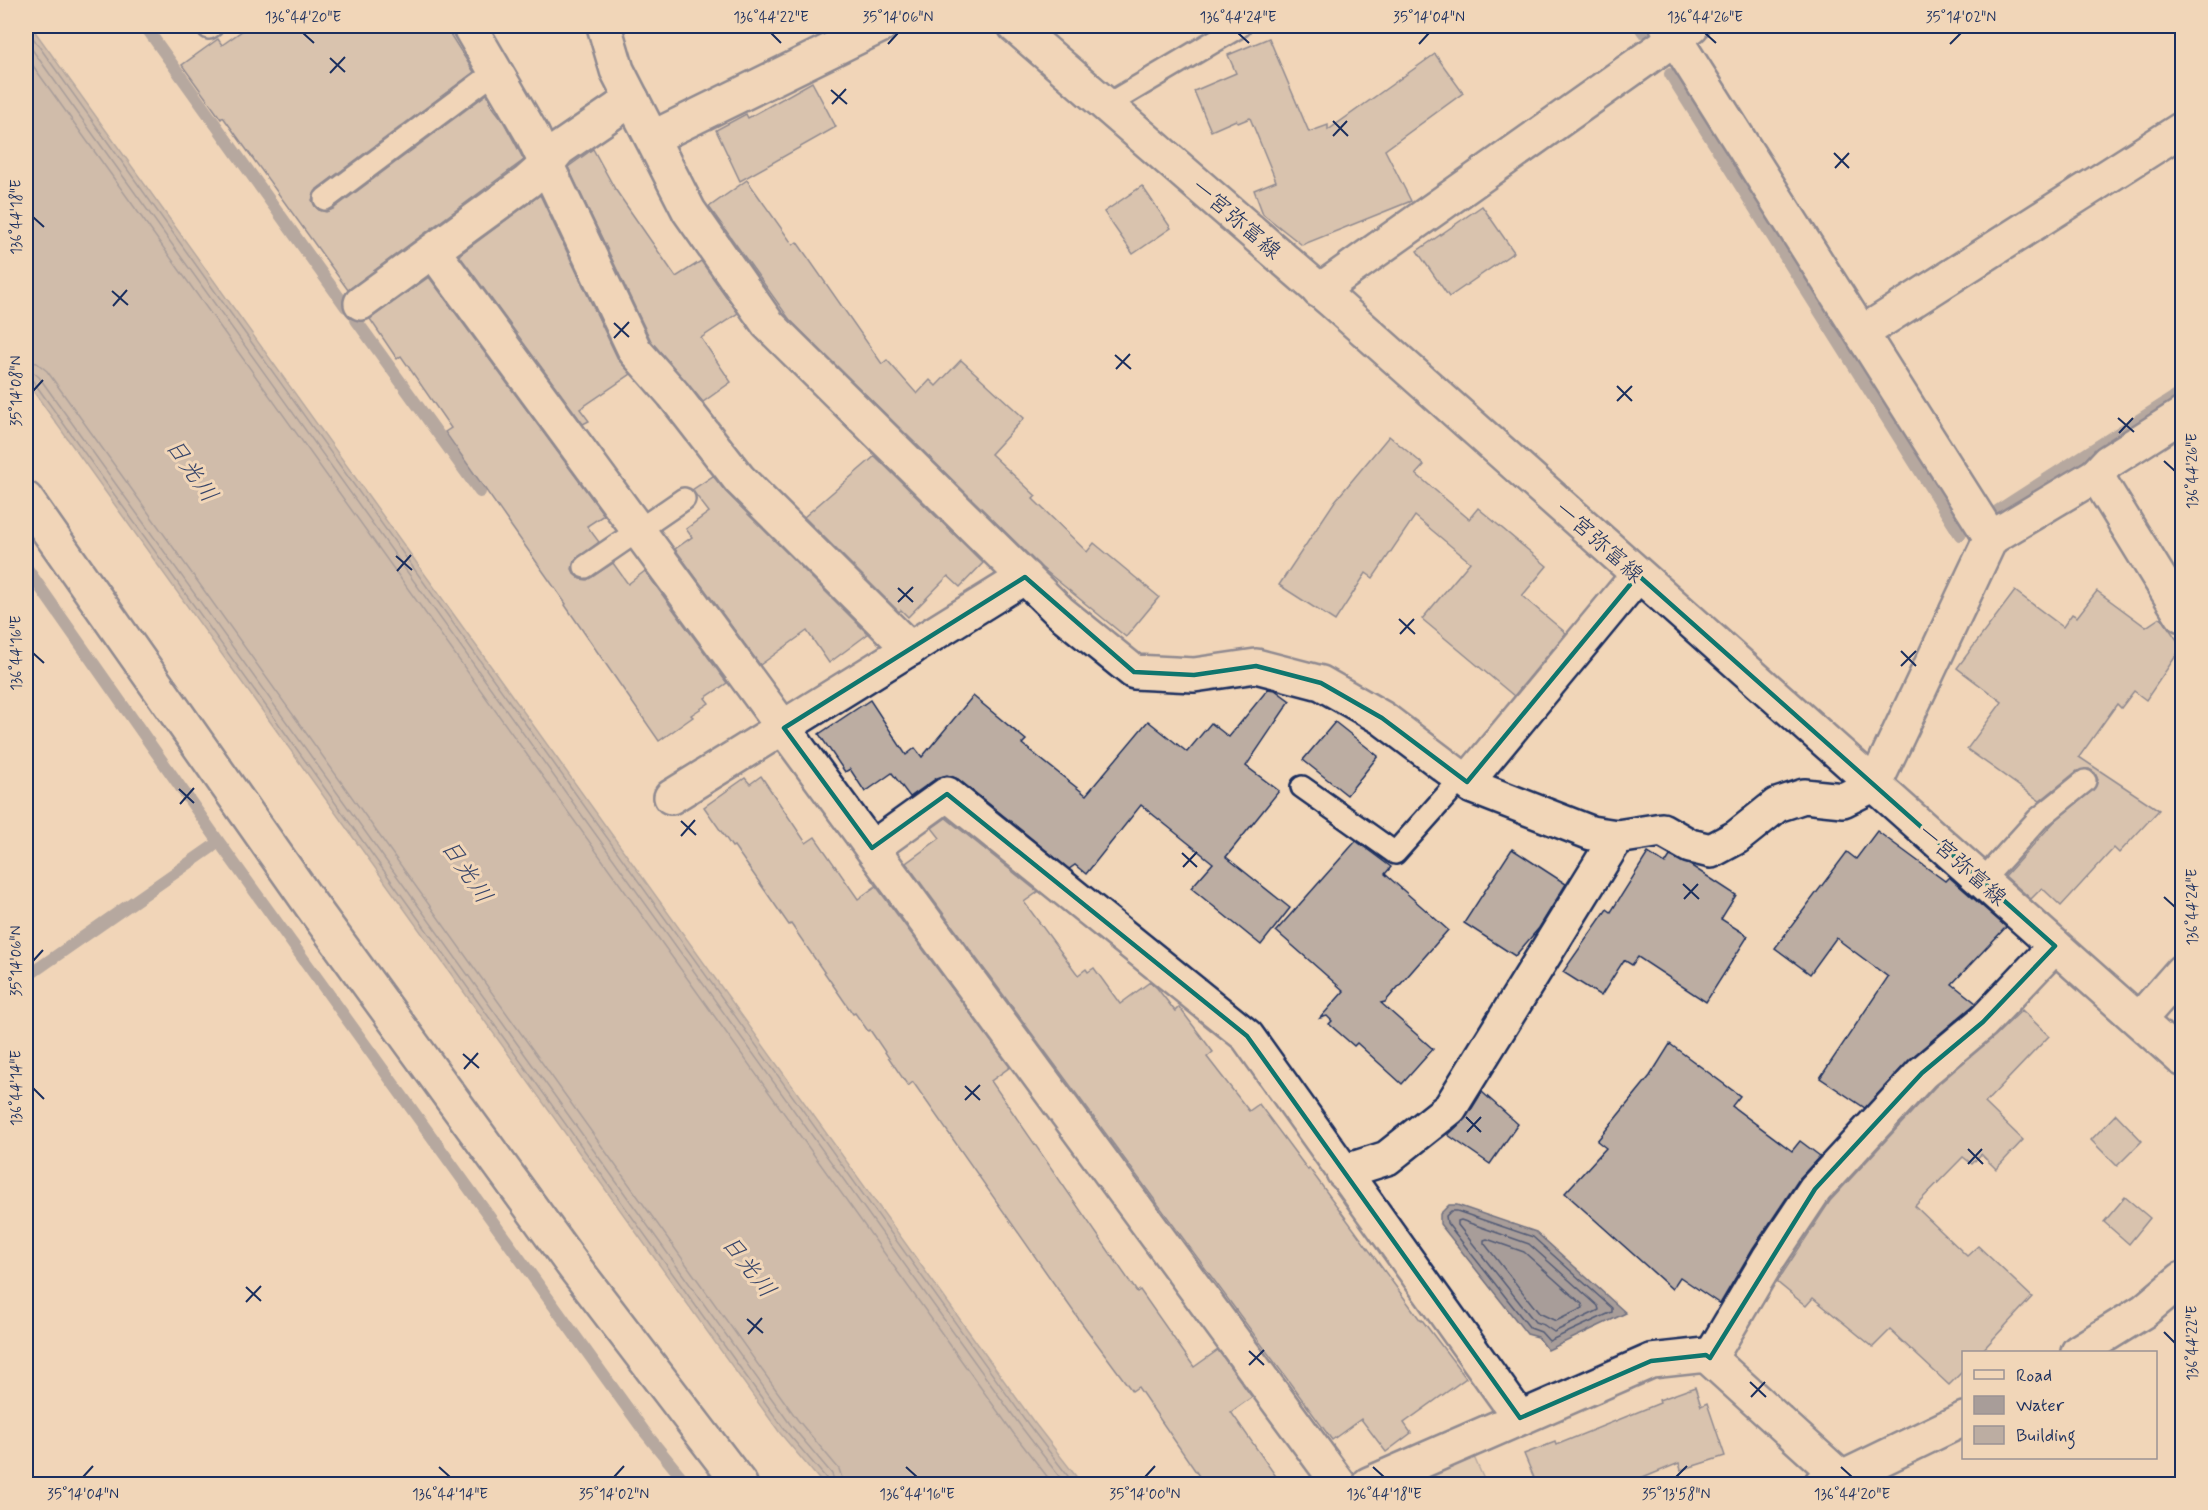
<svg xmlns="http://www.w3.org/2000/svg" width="2208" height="1510" font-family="Mynerve,'Klee One',sans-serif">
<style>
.green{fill:#d1beab;stroke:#767684;stroke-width:1.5}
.water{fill:#a89d99;stroke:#707181;stroke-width:1.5}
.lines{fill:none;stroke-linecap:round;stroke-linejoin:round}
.shore{stroke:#535b76;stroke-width:1.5}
.stream{stroke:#707181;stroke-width:12}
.building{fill:#bcada2;stroke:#1b2f5e;stroke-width:1.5}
.lane-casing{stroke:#1b2f5e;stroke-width:26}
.street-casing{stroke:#1b2f5e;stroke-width:38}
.secondary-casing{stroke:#1b2f5e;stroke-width:38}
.lane{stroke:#f1d6b8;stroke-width:21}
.street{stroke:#f1d6b8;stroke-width:33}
.secondary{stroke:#f1d6b8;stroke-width:33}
.marked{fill:none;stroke:#0f766e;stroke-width:4.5;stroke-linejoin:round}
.ticks{fill:none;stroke:#1b2f5e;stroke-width:2}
.labels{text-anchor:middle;stroke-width:6;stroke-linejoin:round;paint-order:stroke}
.street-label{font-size:22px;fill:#1b2f5e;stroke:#f1d6b8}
.water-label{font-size:24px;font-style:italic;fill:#37456a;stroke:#f1d6b8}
.neatline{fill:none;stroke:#1b2f5e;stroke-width:2}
.ticks-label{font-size:15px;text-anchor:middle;fill:#1b2f5e}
</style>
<rect width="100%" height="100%" fill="#f1d6b8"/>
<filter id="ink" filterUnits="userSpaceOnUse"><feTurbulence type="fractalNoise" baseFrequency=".0167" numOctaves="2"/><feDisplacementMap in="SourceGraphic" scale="12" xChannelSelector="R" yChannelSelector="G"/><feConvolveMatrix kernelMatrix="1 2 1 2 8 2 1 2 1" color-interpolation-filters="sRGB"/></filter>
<g filter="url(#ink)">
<polygon class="green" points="1474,1457 1486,1484 1411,1484"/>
<g class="water">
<polygon points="26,26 31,26 1033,1421 1082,1484 823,1484 780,1433 26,381"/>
<polygon points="1449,1205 1457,1205 1536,1232 1626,1313 1548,1350 1538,1337 1527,1334 1440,1224 1440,1214"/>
</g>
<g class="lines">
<g class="shore">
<polyline points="27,26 28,31 1028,1424 1074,1484"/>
<polyline points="26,41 1022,1428 1065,1484"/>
<polyline points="26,56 1014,1434 1053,1484"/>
<polyline points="26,361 37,363 47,371 797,1419 839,1469 844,1484"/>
<polyline points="26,370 33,372 39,377 790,1424 832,1474 835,1484"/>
<polyline points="26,378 33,381 784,1429 826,1478 827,1484"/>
<polygon points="1451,1211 1457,1211 1533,1237 1612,1308 1612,1312 1549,1341 1541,1332 1530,1328 1447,1223 1446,1216"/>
<polygon points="1461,1220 1529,1244 1598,1306 1599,1310 1554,1332 1544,1325 1535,1322 1458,1225 1458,1221"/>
<polygon points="1487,1239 1524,1252 1582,1304 1583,1308 1556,1321 1539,1313 1484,1243 1484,1240"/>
</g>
<g class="stream">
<polyline points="145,26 346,307"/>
<polyline points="1639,26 1643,32"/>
<polyline points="1670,74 1960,535"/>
<polyline points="356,320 480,492"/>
<polyline points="1997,511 2182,392"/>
<polyline points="26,567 219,842 644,1431 687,1484"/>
<polyline points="26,977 212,847"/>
</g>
</g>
<g class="building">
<polygon points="249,26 445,26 474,72 317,189 312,200 315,206 319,210 326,212 333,209 487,94 491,100 489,102 502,119 524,160 348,290 223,117 221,119 182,65 218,39 222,45"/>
<polygon points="1269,38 1309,132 1328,125 1328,130 1435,54 1463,93 1385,150 1411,201 1302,245 1263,214 1254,190 1276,181 1250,118 1238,123 1236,120 1211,131 1194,91 1236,73 1228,55"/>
<polygon points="812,82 836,127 740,181 716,130 746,114 748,118"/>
<polygon points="593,149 615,189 676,277 701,261 738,313 701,338 731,382 703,402 651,341 568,167"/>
<polygon points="747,180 793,245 797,242 882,364 887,360 917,394 930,380 936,386 961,360 1024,418 991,454 1036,496 1033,499 1087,552 1094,543 1159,597 1126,637 1042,568 790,320 709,207"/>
<polygon points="1142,186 1171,228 1133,254 1104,212"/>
<polygon points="540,195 618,359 631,374 580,409 589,421 583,424 459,255"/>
<polygon points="1482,206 1514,252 1449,297 1417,251"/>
<polygon points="429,277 604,515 587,526 599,542 574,561 572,569 575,575 580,579 587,580 613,563 628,584 645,571 727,683 705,698 709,703 691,715 693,717 659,741 565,605 566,604 445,432 451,428 401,356 397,359 370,319"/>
<polygon points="1389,436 1424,465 1416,474 1469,519 1478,508 1547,566 1522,596 1566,633 1514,696 1422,619 1470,562 1415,516 1373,578 1366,573 1335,621 1279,585 1335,501"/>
<polygon points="875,456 983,563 960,587 948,576 908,617 901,610 899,612 804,517"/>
<polygon points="713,476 726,492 868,634 829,663 807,631 760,665 675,549 692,537 686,529 709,512 692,490"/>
<polygon points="2015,591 2063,627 2072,614 2077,617 2097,591 2146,627 2161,617 2182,647 2146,700 2134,691 2121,708 2117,704 2079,757 2159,810 2119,853 2114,848 2061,906 2042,888 2031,899 2005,876 2055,821 2093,790 2098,780 2095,773 2089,769 2077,771 2040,801 1967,749 2002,702 1957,668"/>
<polygon points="1268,689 1275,690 1290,701 1246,766 1279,791 1226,857 1290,908 1261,945 1191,888 1213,863 1141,805 1086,874 1075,865 1069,869 958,779 947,775 937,778 910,797 892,773 865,792 850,769 845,772 819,734 870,700 906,755 915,748 922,757 973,696 1026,740 1022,744 1086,795 1148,721 1187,752 1211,723 1229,737"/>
<polygon points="1335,722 1378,756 1347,795 1303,760"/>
<polygon points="761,776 806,843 815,837 858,899 876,886 1010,1067 991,1081 1137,1292 1140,1290 1194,1367 1218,1350 1252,1397 1231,1412 1282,1485 1205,1485 1138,1387 1132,1391 1078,1318 913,1082 908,1086 870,1030 868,1031 855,1013 853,1014 791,924 789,925 734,846 732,847 704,807 745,778 750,784"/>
<polygon points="946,818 1038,892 1024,902 1078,975 1086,969 1088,972 1094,968 1120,1004 1150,982 1157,988 1175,1011 1179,1007 1213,1052 1207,1057 1249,1111 1259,1104 1308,1170 1309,1168 1421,1321 1422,1320 1466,1378 1404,1423 1411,1433 1386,1452 1361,1419 1332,1440 906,863 940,838 932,828"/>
<polygon points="1877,831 1945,881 1949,877 2006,927 1952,984 1976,1003 1910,1059 1865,1108 1820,1078 1888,977 1836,938 1810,974 1775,948 1847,852 1856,859"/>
<polygon points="1356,841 1391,867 1385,874 1448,930 1385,1002 1381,1003 1433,1049 1402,1084 1357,1043 1354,1046 1329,1024 1332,1021 1327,1016 1320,1018 1344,991 1276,931"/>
<polygon points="1512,849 1566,884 1539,928 1515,956 1464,923"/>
<polygon points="1648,853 1665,864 1670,856 1690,865 1736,895 1721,919 1748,936 1706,1002 1638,957 1632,965 1624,960 1601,996 1563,972 1607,909 1611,912"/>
<polygon points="2022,1010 2049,1036 1985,1103 2023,1140 1996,1169 1981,1154 1972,1164 1963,1157 1915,1206 1967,1256 1978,1246 2032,1297 1980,1353 1964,1353 1964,1370 1949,1385 1890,1330 1873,1347 1813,1298 1806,1306 1777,1282 1830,1201 1935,1087 1995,1036"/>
<polygon points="1670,1044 1740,1096 1732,1106 1792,1151 1800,1141 1820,1156 1799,1179 1753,1248 1720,1304 1680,1277 1672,1289 1565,1193 1606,1148 1597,1141 1650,1076"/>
<polygon points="1482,1092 1518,1124 1490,1164 1448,1135 1466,1118"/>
<polygon points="2116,1114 2142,1141 2117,1166 2091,1140"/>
<polygon points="2125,1197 2150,1218 2129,1244 2104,1222"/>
<polygon points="1695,1387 1701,1406 1707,1403 1725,1456 1681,1470 1679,1463 1626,1485 1537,1485 1524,1454 1555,1442 1556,1445 1660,1403 1659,1400"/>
</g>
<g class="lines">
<defs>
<g id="lane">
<polyline points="209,28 212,26"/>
<polyline points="1107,105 1240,26"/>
<polyline points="325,199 495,72"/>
<polyline points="585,567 684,499"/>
<polyline points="1302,787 1395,853 1462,778"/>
<polyline points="1982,881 2038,819 2085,781"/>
</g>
<g id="street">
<polyline points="469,26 532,134 635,351 673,394 739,479 910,649"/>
<polyline points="604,26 617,70 689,211 768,324 1060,612 1134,672 1194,675 1256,666 1321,683 1382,718 1473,787 1591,833 1617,837 1662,830 1690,846 1711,851 1737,837 1777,805 1804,796 1843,800 1875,784 1991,538"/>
<polyline points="1667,26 1991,538 2096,475 2182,615"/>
<polyline points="652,138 880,26"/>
<polyline points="433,251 1339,1484"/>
<polyline points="1319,291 1692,26"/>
<polyline points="361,303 527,182 546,165 559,149 632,99"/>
<polyline points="1862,333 2182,129"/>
<polyline points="2096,475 2108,462 2182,415"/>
<polyline points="26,499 311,905 575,1268 740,1484"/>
<polyline points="1467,782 1638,575"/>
<polyline points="671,797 1025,577"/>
<polyline points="872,848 947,794 1247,1036 1520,1418"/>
<polyline points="2139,1020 2182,971"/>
<polyline points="1343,1172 1387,1158 1450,1108 1617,837"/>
<polyline points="1710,1358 1769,1258 1815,1189 1922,1073 1983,1022 2055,946"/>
<polyline points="1369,1484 1651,1361 1706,1355 1848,1484"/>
</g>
<g id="secondary">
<polyline points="1015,26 1333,302 2182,1059"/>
<polyline points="2078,1352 2144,1311 2182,1279"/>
<polyline points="1821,1484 1842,1478 1964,1419"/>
</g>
</defs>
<use href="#lane" class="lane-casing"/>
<use href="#street" class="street-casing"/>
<use href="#secondary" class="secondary-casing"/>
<use href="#lane" class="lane"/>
<use href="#street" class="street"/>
<use href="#secondary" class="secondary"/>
</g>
</g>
<path d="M0 0H2208V1510H0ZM1638,575l417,371 -72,76 -61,51 -107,116 -105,169 -4,-3 -55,6 -131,57 -273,-382 -300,-242 -75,54 -88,-120 241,-151 109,95 60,3 62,-9 65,17 61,35 85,64z" fill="#f1d6b8" fill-opacity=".55" fill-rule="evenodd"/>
<path class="marked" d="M1638,575l417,371 -72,76 -61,51 -107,116 -105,169 -4,-3 -55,6 -131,57 -273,-382 -300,-242 -75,54 -88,-120 241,-151 109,95 60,3 62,-9 65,17 61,35 85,64z"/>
<path class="ticks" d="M303,33l11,10M771,33l10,10M1238,33l11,10M1705,33l11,10M888,44l10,-11M1419,44l10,-11M1950,44l11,-11M330,58l15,14M330,73l15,-16M831,90l16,14M832,104l14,-15M1333,121l15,15M1333,136l14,-15M1834,153l15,15M1835,168l14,-15M33,217l11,10M112,291l16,14M113,306l14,-16M614,323l15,14M614,338l15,-16M1115,355l16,14M1116,369l14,-15M1617,386l15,15M33,391l10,-11M1617,401l15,-15M2118,418l16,14M2119,433l14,-15M2164,461l11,10M396,556l16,14M397,571l14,-16M898,588l15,14M898,602l15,-15M1399,619l16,15M1400,634l14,-15M1901,651l15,15M33,653l11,10M1901,666l15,-15M179,789l15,14M180,804l14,-16M681,821l15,14M681,836l14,-16M1182,853l15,14M1183,867l14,-15M1683,884l16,15M2164,897l11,10M1684,899l14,-15M33,961l10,-11M463,1054l16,14M464,1069l14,-16M965,1086l15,14M33,1088l11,11M965,1100l15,-15M1466,1117l15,15M1467,1132l14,-15M1968,1149l15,15M1968,1164l14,-15M246,1287l15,14M246,1302l15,-16M747,1319l16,14M2164,1332l11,11M748,1334l14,-16M1249,1351l15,14M1249,1365l15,-15M1750,1382l16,15M1751,1397l14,-15M439,1467l11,10M906,1467l11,10M1373,1467l11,10M1841,1467l11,10M83,1477l10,-11M614,1477l10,-11M1145,1477l10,-11M1676,1477l11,-11"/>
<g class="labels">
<g class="street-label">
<text transform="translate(1237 218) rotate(41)" y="8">一宮弥富線</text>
<text transform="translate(1600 541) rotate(42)" y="8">一宮弥富線</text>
<text transform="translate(1963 864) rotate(42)" y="8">一宮弥富線</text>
</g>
<g class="water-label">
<text transform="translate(192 470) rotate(55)" y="8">日光川</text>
<text transform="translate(467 871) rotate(56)" y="8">日光川</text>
<text transform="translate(749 1266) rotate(52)" y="8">日光川</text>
</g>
</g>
<rect width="2208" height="1510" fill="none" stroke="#f1d6b8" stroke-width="66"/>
<rect x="1962" y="1351" width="195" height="108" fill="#f1d6b8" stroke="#9b9394" stroke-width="1.5"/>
<rect x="1974" y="1370" width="30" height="9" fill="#f1d6b8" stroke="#9b9394" stroke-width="1.5"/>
<text x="2016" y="1381" font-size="18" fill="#1b2f5e">Road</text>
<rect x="1974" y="1396" width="30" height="18" fill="#a89d99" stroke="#9b9394" stroke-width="1.5"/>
<text x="2016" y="1411" font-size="18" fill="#1b2f5e">Water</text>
<rect x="1974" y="1426" width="30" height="18" fill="#bcada2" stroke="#9b9394" stroke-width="1.5"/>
<text x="2016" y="1441" font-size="18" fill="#1b2f5e">Building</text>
<rect x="33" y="33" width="2142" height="1444" class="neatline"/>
<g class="ticks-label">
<text x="303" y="22">136°44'20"E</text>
<text x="771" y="22">136°44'22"E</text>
<text x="898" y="22">35°14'06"N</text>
<text x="1238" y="22">136°44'24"E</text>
<text x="1429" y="22">35°14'04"N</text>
<text x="1705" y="22">136°44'26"E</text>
<text x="1961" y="22">35°14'02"N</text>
<text transform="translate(16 217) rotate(-90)" y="5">136°44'18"E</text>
<text transform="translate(16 391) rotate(-90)" y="5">35°14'08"N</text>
<text transform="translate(2192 471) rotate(-90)" y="5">136°44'26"E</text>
<text transform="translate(16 653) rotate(-90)" y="5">136°44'16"E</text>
<text transform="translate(2192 907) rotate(-90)" y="5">136°44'24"E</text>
<text transform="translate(16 961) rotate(-90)" y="5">35°14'06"N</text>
<text transform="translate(16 1088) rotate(-90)" y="5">136°44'14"E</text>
<text transform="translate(2192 1343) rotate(-90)" y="5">136°44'22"E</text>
<text x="83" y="1499">35°14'04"N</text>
<text x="450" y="1499">136°44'14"E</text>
<text x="614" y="1499">35°14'02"N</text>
<text x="917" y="1499">136°44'16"E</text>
<text x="1145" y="1499">35°14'00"N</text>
<text x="1384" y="1499">136°44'18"E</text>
<text x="1676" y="1499">35°13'58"N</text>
<text x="1852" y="1499">136°44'20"E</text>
</g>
</svg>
